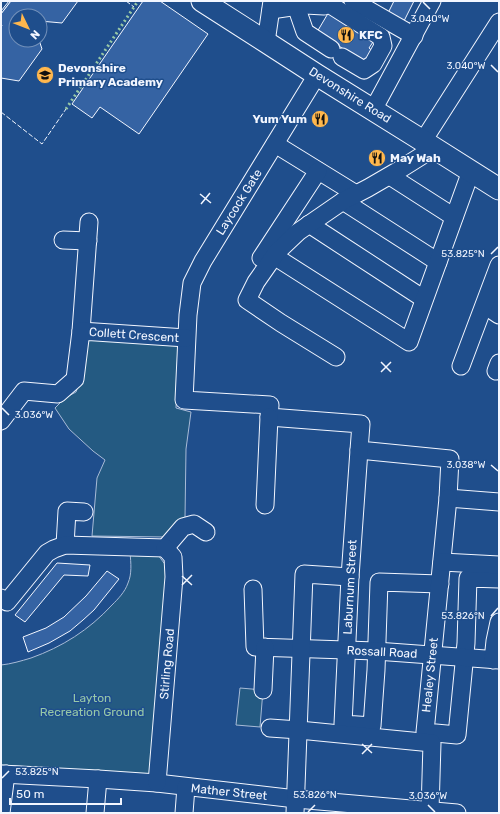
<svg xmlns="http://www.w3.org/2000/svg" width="500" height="814" font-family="Rubik,sans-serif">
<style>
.green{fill:#245a82;stroke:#a8bbd7}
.building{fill:#3563a3;stroke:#f2f6ff}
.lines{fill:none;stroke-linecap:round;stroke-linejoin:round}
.minor-casing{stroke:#f2f6ff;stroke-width:19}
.major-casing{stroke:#f2f6ff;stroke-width:23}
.minor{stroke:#1f4e8c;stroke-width:17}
.major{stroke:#1f4e8c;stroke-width:21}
.hedge{stroke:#97c8a6;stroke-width:3;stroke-dasharray:2 3;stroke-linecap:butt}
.fence{stroke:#f2f6ff;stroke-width:1;stroke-dasharray:5 2;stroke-linecap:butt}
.ticks{fill:none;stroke:#f2f6ff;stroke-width:1.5}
.labels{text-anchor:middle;stroke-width:3;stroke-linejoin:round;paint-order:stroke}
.poi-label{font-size:12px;font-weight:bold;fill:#f2f6ff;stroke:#1f4e8c;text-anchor:start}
.street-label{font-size:12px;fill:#f2f6ff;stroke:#1f4e8c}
.park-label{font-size:12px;fill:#97c8a6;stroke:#1f4e8c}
.ticks-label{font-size:10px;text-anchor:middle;fill:#f2f6ff;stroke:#1f4e8c;stroke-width:3;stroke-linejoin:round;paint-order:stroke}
</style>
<rect width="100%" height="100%" fill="#1f4e8c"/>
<g class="green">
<polygon points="87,338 178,344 176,408 191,412 186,449 185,518 168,537 92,536 97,478 105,460 93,451 69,429 55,408 65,398 76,392 81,378"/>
<path d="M130,553l28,2 12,16 -16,204 -153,-10v-100c10,-1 20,-4 30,-7 31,-11 58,-28 81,-53 6,-6 13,-13 16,-22 4,-9 3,-20 2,-30z"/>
<polygon points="240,688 263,690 260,727 236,725"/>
</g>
<g class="building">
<polygon points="9,1 11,1 1,14 1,11"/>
<polygon points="11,1 78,1 62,23 40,21 40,16 16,16 16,40 39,40 42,49 19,81 1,78 1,27 2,26 1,23 1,14"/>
<polygon points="143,1 160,1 208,34 139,134 100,107 92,118 72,104"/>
<polygon points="394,1 414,1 401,27 385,19"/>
<polygon points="330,10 375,39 369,48 374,52 365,65 356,57 317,32"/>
<polygon points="57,563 90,565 88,576 64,575 25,622 15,615"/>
<polygon points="107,571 119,579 94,610 83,620 70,631 49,643 28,652 23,637 46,628 64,617 86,596"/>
</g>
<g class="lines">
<defs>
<g id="minor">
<polyline points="353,1 414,36"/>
<polyline points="296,6 305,32 331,49"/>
<polyline points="271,10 305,5 324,6 329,4 381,37 383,46 373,64 364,70 342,57"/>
<polyline points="266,42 272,1"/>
<polyline points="317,75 203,261 192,283 188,315 184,400 270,405 269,417 361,424 359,450 450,459 448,498 499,502"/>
<polyline points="373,110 432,1"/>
<polyline points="423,141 499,22"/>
<polyline points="275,144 356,194"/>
<polyline points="390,176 454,217"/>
<polyline points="343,201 438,262"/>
<polyline points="309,224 424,299"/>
<polyline points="63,240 88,241"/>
<polyline points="274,256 409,342 471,171"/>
<polyline points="261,258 318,171"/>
<polyline points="499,297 493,311 499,315"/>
<polyline points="81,331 89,222"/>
<polyline points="336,357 281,323 247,300 256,282 277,252 298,232 343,201 368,188 399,170 434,148"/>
<polyline points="461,366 499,265"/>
<polyline points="496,371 499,363"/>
<polyline points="1,421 24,391 58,394 75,379 81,331 186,338"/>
<polyline points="359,450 350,577 343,724 372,726 376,670 379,582 440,584"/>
<polyline points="448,498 425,732 457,735 466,643 468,578 499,579"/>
<polyline points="265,505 269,417"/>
<polyline points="65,545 67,511 84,512"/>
<polyline points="165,548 183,527 194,524 206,532"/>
<polyline points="442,562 499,565"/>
<polyline points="253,589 255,647 376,651 499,660"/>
<polyline points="1,598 7,602 47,553 54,549 65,545 165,548"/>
<polyline points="493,660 495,641 499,622"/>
<polyline points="263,690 265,647"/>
<polyline points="270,728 299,730 432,743 430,811"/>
<polyline points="1,774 98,779 157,783 296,799 457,813"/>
<polyline points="157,783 174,577 173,557 165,548"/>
<polyline points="1,813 6,774"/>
<polyline points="95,813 98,779"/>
<polyline points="184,813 186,787"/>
<polyline points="295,813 304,574 350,577"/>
</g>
<polyline id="major" points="202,1 266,42 317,75 423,141 499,189"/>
</defs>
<use href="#minor" class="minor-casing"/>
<use href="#major" class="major-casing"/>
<use href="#minor" class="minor"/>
<use href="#major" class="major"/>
<polyline class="hedge" points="66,109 138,1"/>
<g class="fence">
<polyline points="126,1 134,7"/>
<polyline points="1,112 42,144 66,109"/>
</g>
</g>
<path class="ticks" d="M423,2l7,7M491,65l7,7M200,194l11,9M201,204l9,-11M491,254l7,-7M381,362l10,10M381,372l10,-10M2,408l7,7M491,465l7,6M182,576l10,9M182,585l10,-10M491,616l7,-8M362,744l10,9M362,754l10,-10M2,778l7,-7M428,805l7,7M308,812l7,-7"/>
<defs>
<symbol id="restaurant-disc" viewBox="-11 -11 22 22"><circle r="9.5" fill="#ffb74d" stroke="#1f4e8c"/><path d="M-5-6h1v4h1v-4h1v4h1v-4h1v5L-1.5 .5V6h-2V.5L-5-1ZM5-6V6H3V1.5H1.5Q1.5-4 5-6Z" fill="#111"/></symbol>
<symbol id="school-disc" viewBox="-11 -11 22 22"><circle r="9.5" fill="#ffb74d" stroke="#1f4e8c"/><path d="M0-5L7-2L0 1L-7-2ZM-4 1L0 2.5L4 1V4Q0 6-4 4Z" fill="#111"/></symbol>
</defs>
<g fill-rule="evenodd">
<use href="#restaurant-disc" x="336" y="25" width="20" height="20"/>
<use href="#school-disc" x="35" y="65" width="20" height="20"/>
<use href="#restaurant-disc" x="310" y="109" width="20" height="20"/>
<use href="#restaurant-disc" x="367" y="148" width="20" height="20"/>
</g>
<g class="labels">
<g class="poi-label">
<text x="359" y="39">KFC</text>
<text x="58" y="72">Devonshire<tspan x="58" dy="14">Primary Academy</tspan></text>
<text x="307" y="123" text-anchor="end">Yum Yum</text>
<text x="390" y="162">May Wah</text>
</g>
<g class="street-label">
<text transform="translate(350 95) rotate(32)" y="4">Devonshire Road</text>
<text transform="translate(239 202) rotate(-58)" y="4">Laycock Gate</text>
<text transform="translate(134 335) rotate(4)" y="4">Collett Crescent</text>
<text transform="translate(350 587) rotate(-87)" y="4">Laburnum Street</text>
<text transform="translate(382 652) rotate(3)" y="4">Rossall Road</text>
<text transform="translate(167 664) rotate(-85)" y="4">Stirling Road</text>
<text transform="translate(430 675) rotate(-84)" y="4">Healey Street</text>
<text transform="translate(229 792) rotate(6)" y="4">Mather Street</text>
</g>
<g class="park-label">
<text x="92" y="702">Layton<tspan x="92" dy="14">Recreation Ground</tspan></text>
</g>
</g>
<g class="ticks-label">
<text x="430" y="22">3.040°W</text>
<text x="466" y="69">3.040°W</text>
<text x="463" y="257">53.825°N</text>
<text x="34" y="418">3.036°W</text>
<text x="466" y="468">3.038°W</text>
<text x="463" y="619">53.826°N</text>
<text x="37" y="775">53.825°N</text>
<text x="315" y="798">53.826°N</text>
<text x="428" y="799">3.036°W</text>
</g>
<rect width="500" height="814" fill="none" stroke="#f2f6ff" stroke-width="4"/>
<g transform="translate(28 28) rotate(133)"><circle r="19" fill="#1f4e8c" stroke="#7391ba"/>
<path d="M0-3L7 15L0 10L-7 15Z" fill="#ffb74d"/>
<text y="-6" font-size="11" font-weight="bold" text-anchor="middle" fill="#f2f6ff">N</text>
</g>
<path d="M10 798v6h111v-6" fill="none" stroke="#f2f6ff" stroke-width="2"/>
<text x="16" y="798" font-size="12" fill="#f2f6ff" stroke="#1f4e8c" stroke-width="3" paint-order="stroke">50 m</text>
</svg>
